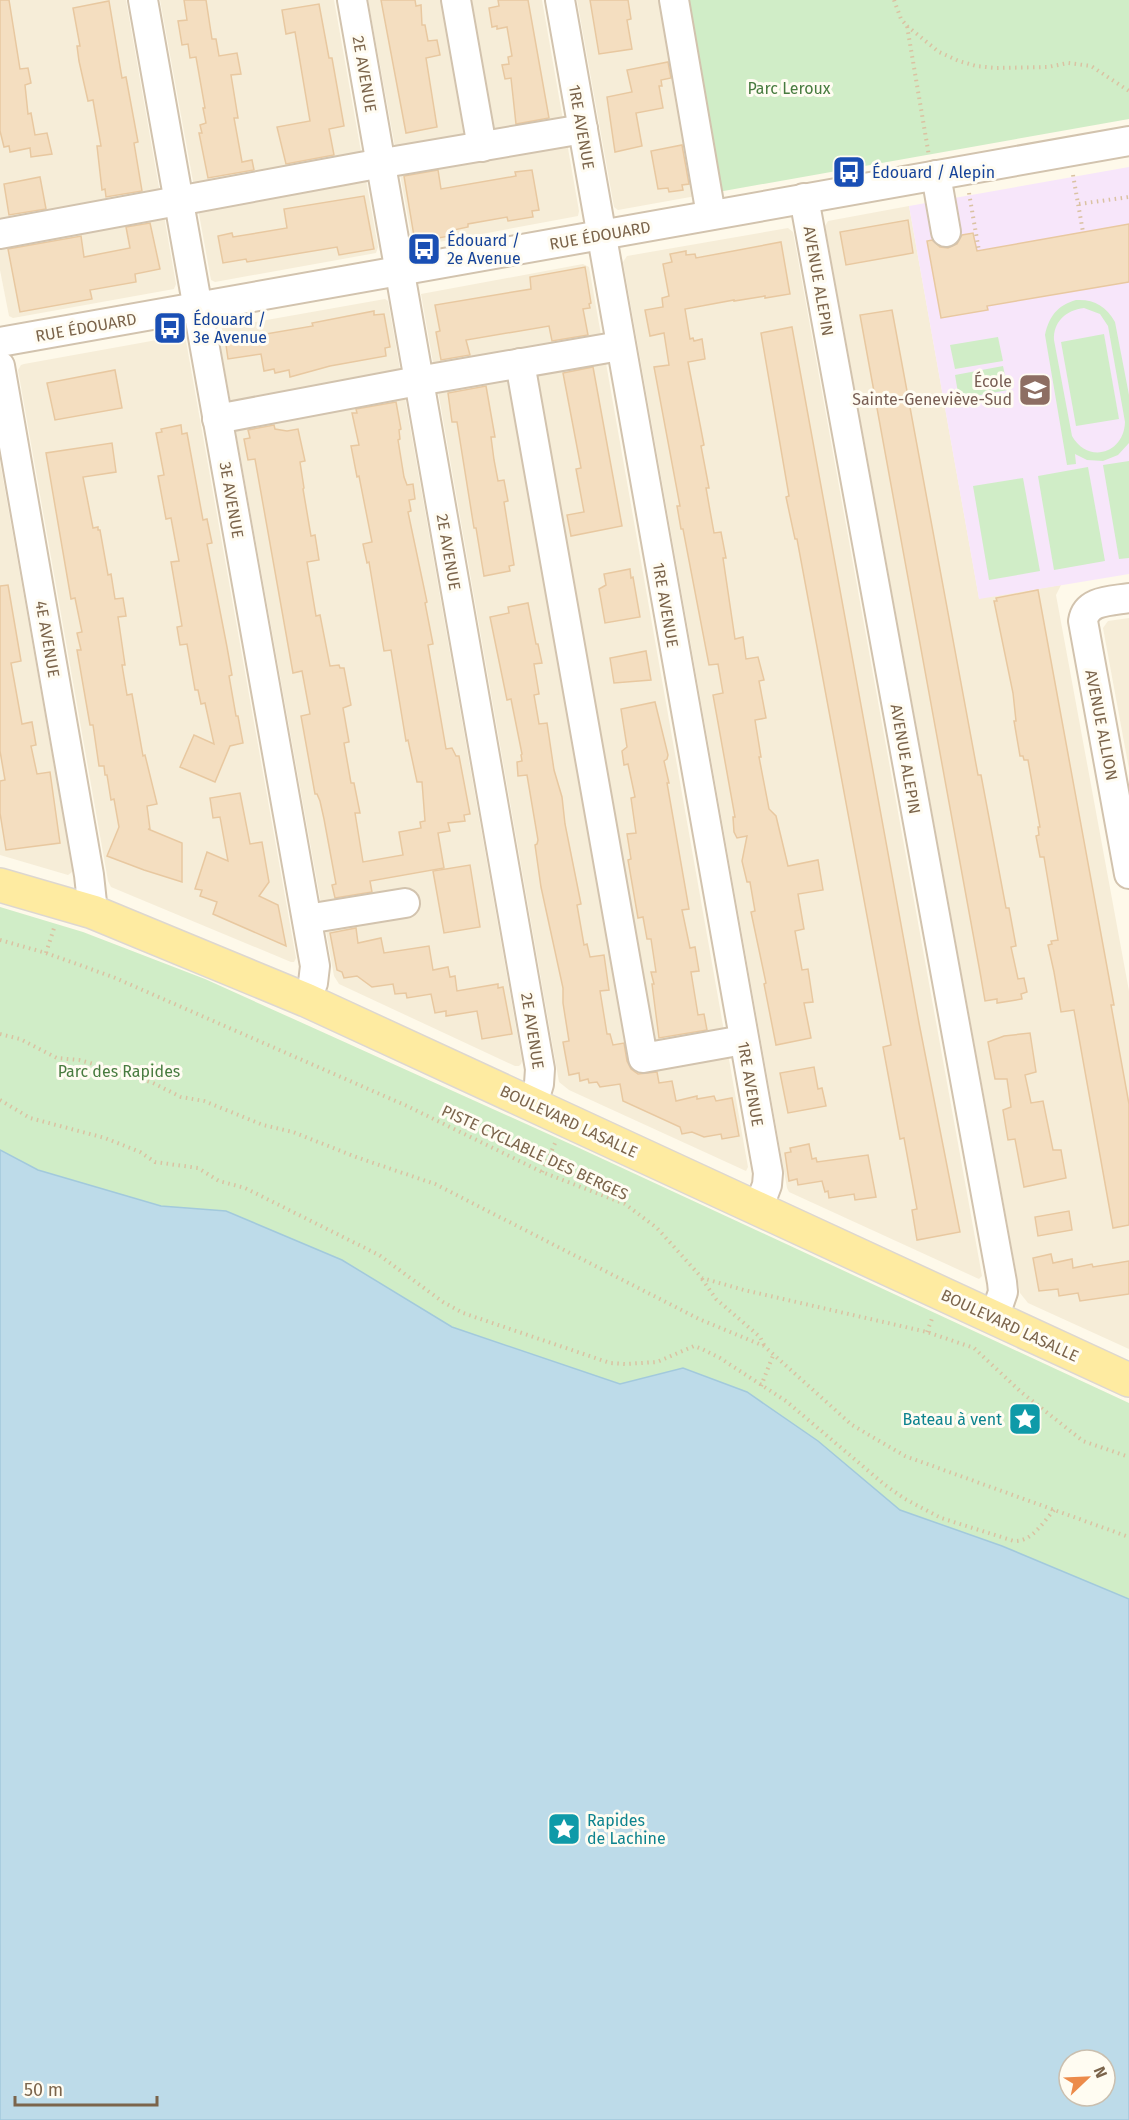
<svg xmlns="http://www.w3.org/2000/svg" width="1129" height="2120" font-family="'Fira Sans',sans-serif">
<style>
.residential{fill:#f6edd8}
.education{fill:#f7e6fa}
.green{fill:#d0edc7;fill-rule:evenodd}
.water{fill:#bddbe9;stroke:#a2c9dc;stroke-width:1.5;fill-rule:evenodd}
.building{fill:#f4dec0;stroke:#e8c8a0;stroke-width:1.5}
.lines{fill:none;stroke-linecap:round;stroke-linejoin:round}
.minor-casing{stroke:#d2c3ae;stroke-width:32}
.major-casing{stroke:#ddd7d0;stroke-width:36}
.path{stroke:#dac2a2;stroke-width:4;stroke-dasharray:1.5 4.5;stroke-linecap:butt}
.minor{stroke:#fff;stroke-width:28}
.major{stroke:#feeba1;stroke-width:33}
.labels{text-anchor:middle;stroke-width:6;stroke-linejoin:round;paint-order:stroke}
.street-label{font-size:16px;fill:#7b644b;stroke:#fffcf2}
.park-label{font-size:16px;fill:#477b3f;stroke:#fffcf2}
.transit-label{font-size:16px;fill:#164399;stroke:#fffcf2;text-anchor:start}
.education-label{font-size:16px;fill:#785e54;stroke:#fffcf2;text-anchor:end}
.culture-label{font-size:16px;fill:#0d838f;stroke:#fffcf2;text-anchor:end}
</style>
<rect width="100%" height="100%" fill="#fef9ea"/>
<g class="residential">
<polygon points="0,0 126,0 176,284 174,289 13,318 9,316 0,270"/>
<polygon points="160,0 334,0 378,247 376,253 215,282 211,280"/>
<polygon points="368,0 542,0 579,211 578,216 417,246 413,245"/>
<polygon points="577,0 683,0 718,192 618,210 614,207"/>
<polygon points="909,206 979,598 1061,585 1056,595 1129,991 1129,1349 1028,1303 1020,1293 825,226 828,221"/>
<polygon points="788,228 793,232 982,1276 979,1279 789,1192 787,1188 623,262 627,256"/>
<polygon points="583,264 589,267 748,1167 746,1171 569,1090 559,1082 421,294"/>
<polygon points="385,299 388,301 522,1061 521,1064 519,1066 515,1066 339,984 334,976 218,332 222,328"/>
<polygon points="179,336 185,337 186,341 296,958 294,962 291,962 111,887 108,881 18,370 21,365 24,364"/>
<polygon points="0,462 72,867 72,872 68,875 0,855"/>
<polygon points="1129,618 1129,769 1103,628 1108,621"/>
</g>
<polygon class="education" points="1129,167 1129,574 979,599 909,206"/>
<g class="green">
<polygon points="683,0 1129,0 1129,119 718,192"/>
<path d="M1076,300c18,-1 30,6 39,22l14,73v48l-11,12 -15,6 -16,-1 -12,-6 1,10 -9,1 -22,-130c4,-19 13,-30 31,-35zM1084,308l16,6 8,12 17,96c-1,32 -37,42 -53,14l-18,-96c-1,-18 12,-30 30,-32z"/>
<polygon points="1104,334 1119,419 1076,426 1061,342"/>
<polygon points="998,337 1003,361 955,369 950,345"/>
<polygon points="1003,366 1008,390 959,399 955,375"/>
<polygon points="1129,461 1129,558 1119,559 1103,465"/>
<polygon points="1088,467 1105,561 1054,570 1038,476"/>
<polygon points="1023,478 1040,571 989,580 973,486"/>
<path d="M0,907l83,25 122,47 372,168 552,256v717h-1129zM1069,2060h36v36h-36z"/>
</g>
<path class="water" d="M0,1150l38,20 123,36 65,5 116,49 110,67 168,57 63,-16 64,24 71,49 82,69 102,36 127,53v521h-1129zM1069,2060h36v36h-36z"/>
<g class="building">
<polygon points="0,0 9,0 20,69 28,68 31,83 25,85 28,114 31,113 35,135 47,133 52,154 31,157 30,148 10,152 9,146 4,147 0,131"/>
<polygon points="184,0 206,0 212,39 216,39 219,56 237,53 241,74 231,75 238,118 234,118 242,162 252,160 254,170 208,178 199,133 202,133 200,125 206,123 203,108 205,108 196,57 190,58 188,44 182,45 178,21 187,20"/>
<polygon points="381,0 415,0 416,6 421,5 422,25 425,25 428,41 437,40 440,55 426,58 437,127 406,133"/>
<polygon points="498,0 528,0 549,118 516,124 511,78 505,79 502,65 509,64 508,57 512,56 507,27 497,29 497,26 492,27 489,8 499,6"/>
<polygon points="590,0 628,0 631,19 627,20 632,49 599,54"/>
<polygon points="109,1 122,78 126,77 138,142 134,143 142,191 106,197 105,189 102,190 97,146 101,146 93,100 88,101 79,61 77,46 80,46 73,8"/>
<polygon points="319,4 329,58 332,58 344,126 329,129 334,155 286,164 277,127 310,121 295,32 286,34 282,10"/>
<polygon points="668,62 671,78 661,80 662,86 659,86 663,108 636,113 642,146 615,152 607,97 632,92 627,70"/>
<polygon points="682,145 689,184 682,185 683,190 669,192 668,188 658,189 651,151"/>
<polygon points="438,170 441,189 516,176 515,172 532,170 539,210 532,211 533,217 508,221 507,217 468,224 468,227 449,231 450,236 415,242 404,176"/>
<polygon points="40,177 46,209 9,215 4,184"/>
<polygon points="364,196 374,249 339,255 337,247 247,262 246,259 223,263 218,236 232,233 233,237 287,228 284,209"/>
<polygon points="908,220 913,253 846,265 840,232"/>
<polygon points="150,223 160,269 135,274 136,282 90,290 92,299 20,312 8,249 81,236 84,257 130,248 126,227"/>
<polygon points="1129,224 1129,282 987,306 988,310 941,318 927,241 932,240 940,247 948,248 957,244 962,235 973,233 977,251"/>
<polygon points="781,242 790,294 765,298 765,296 734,301 734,300 685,309 690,339 693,338 694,341 702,339 705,359 688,362 704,445 701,446 709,488 706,488 714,533 721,532 726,558 723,558 735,639 743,637 746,659 758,657 764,680 759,681 766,718 755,720 761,757 759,757 769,809 776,816 788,866 818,860 823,890 798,894 804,929 795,931 802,970 808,969 813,1002 804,1003 811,1038 776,1045 764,984 766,983 751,912 755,911 750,882 747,882 742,861 747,836 737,838 734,832 733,817 735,817 713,695 723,693 718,664 709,665 683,529 681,529 677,506 680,506 654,367 669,365 664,333 650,336 645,310 663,307 662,298 669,296 663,264 672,262 670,254 686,251 686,255 695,254 696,258"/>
<polygon points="585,267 591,303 589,304 590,308 583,309 588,335 552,341 549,326 466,340 470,355 441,360 436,332 440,331 435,305 531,289 530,277"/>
<polygon points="892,310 978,775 981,775 1006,908 1009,908 1016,946 1011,947 1018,979 1024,978 1027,992 1021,994 1022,999 997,1003 997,999 985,1001 980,972 860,315"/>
<polygon points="374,311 374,315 384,314 390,347 385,348 386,356 330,366 290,377 289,370 275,373 274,369 264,371 261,354 228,359 225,338 254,334 254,336 313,326 312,323"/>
<polygon points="792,327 919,1023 960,1232 917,1240 912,1210 917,1209 904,1138 900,1139 883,1047 891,1045 797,539 795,539 786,497 789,496 761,333"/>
<polygon points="593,367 622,526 571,536 567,515 584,512 576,469 581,468 563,373"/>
<polygon points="115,370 122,408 55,420 47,383"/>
<polygon points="486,386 495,437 491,437 494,460 498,481 504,480 508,501 504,502 514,565 509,566 510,571 484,576 476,528 474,528 457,422 452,422 448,393"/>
<polygon points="396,402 401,429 399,430 400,439 398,440 404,477 407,485 413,484 415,499 409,500 411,511 408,512 427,602 425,603 433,644 428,645 446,749 452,748 456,756 459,756 470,814 464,815 465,821 448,823 450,831 438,833 444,868 370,881 372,892 335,898 332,885 336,884 324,819 320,801 317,794 315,794 301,716 310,714 302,671 293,673 255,459 248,460 244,439 250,438 248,430 274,425 275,429 287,431 298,429 305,461 300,462 304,488 303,489 311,536 315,535 319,560 307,562 316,616 320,615 330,666 339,665 340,668 344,668 351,705 343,708 349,742 344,743 351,783 354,783 360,813 355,813 363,862 403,855 399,832 421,828 420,822 425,821 422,782 417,782 408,740 406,741 391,650 384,651 369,562 367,563 363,544 372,542 359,476 357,477 351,446 359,445 352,413 357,413 356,409"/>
<polygon points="181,425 182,434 187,433 203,520 207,519 212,543 207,544 227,647 232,675 229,676 236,716 238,716 243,743 230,746 215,782 180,767 194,735 214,744 205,703 201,704 198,690 195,690 187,644 180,645 177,627 182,626 171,562 179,561 171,518 166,519 158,476 164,475 156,433 162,432 161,429"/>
<polygon points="112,443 116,472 83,477 93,528 98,527 98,530 100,530 108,575 111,574 115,599 123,598 126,616 118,617 125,665 122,665 127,695 132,694 143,756 145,755 157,804 147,806 150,829 148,829 182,843 182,882 144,870 107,856 119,827 114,799 111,800 107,775 105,775 104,766 99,766 93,725 90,725 77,650 81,650 77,633 82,632 75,598 71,599 46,453"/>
<polygon points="630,569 631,578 633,577 640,617 605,623 599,589 606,585 604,574"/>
<polygon points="8,585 21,661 11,663 22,724 32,722 36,745 31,746 37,774 50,772 60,843 6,850 0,813 0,781 5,780 0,751 0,586"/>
<polygon points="1038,590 1114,1005 1111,1005 1129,1104 1129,1225 1113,1228 1074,1010 1061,1012 1054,972 1048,945 1052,944 1051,941 1058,940 1044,857 1040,857 1036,836 1039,835 1038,827 1040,827 1028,760 1024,760 1023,756 1020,756 1014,721 1016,721 1013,693 994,601 997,601 996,598"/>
<polygon points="528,603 536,644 538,644 542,663 534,664 539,694 534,695 539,724 547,723 554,770 562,797 565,824 581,904 577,905 584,945 587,944 590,957 604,955 609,990 600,991 607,1034 610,1034 613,1045 624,1043 627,1061 631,1069 638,1074 657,1072 659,1083 672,1081 676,1101 697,1096 697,1099 714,1096 716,1101 732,1098 739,1136 722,1139 721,1134 704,1137 692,1132 682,1134 680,1127 623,1101 620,1084 600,1087 597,1082 589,1083 588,1079 580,1081 579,1073 569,1075 563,1042 569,1041 563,1003 563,988 541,887 535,845 537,844 538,840 527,775 518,776 517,762 522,761 521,755 522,754 511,699 507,700 490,617 509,613 508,607"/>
<polygon points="646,651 651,680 614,683 610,658"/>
<polygon points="655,702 668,755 667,759 664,761 669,783 667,783 689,909 682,910 690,948 695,947 699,971 691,972 698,1015 704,1014 707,1030 659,1038 652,984 654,984 651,972 656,972 651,939 647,939 643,917 638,918 628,860 631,859 627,834 636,833 631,798 635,797 628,764 624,765 622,751 627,747 621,709"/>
<polygon points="240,793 250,844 262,842 269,882 259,896 278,905 286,946 213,914 217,902 200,896 202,890 195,889 207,852 228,861 220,817 213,818 210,798"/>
<polygon points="470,865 480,927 444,933 433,871"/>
<polygon points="356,928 358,943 381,938 384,953 429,946 433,970 448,967 450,977 455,976 457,991 498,984 498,988 503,987 512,1034 482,1039 477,1011 446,1016 446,1011 435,1013 431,994 407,998 406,993 395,994 393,984 372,987 357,976 344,978 342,972 337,970 330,933"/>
<polygon points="1030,1033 1036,1072 1025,1075 1031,1103 1043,1101 1053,1150 1061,1150 1066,1178 1024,1187 1015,1139 1008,1140 1003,1110 1011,1107 1007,1079 995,1079 988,1042 1004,1036"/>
<polygon points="814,1067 818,1089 822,1088 826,1106 788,1113 780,1073"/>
<polygon points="809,1144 812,1159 816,1158 817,1162 868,1155 876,1197 855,1200 854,1194 829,1198 828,1191 825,1192 822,1181 798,1185 797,1179 789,1181 785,1153 791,1152 790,1148"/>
<polygon points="1069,1211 1072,1230 1038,1236 1035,1217"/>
<polygon points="1051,1254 1053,1263 1072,1259 1073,1268 1092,1264 1093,1267 1129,1261 1129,1294 1080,1301 1078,1293 1059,1296 1058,1289 1039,1291 1033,1258"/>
</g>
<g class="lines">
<defs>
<g id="minor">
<polyline points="143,0 315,966 313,983 306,1000"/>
<polyline points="352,0 540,1069 539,1084 533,1104"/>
<polyline points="456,0 482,147"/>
<polyline points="560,0 768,1173 767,1185 758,1209"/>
<polyline points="674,0 711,215"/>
<polyline points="936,175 946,232"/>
<polyline points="804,198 1002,1282 1003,1292 994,1318"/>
<polyline points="0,234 366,166 583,129"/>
<polyline points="0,342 1129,141"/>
<polyline points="520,363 643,1058 743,1040"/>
<polyline points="0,366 89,875 93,912"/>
<polyline points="217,419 418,381 620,346"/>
<path d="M1129,598c-18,3 -43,2 -46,23l46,253"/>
<polyline points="307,919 405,903"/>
</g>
<polyline id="major" points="0,885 93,912 306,1000 1129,1380"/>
</defs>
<use href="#minor" class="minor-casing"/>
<use href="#major" class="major-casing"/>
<g class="path">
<polyline points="894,0 901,19 907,26 929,156"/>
<polyline points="907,26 939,52 959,61 976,66 996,68 1048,67 1068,63 1091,66 1129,91"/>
<polyline points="1073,175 1083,232"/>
<polyline points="969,193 979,251"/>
<polyline points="1079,204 1129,197"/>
<polyline points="0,940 46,953 113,977 407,1106 542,1172 625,1204 657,1228 702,1278 744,1290 927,1332 974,1348 1021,1392 1083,1441 1129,1457"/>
<polyline points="46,953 55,925"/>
<polyline points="0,1034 20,1039 57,1058 79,1060 101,1066 153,1083 181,1097 204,1101 263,1125 293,1132 356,1157 435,1184 699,1319 764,1346 852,1425 905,1456 1129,1537"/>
<path d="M0,1100l30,18 75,20 35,14 15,10 43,6 21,13 26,7 134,67 64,47 20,11 147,50 15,1 32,-2 37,-16 8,3 18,9 66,43 99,84 20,14 36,19 73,23c18,1 29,-19 41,-32"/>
<polyline points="542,1172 556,1141"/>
<polyline points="702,1279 716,1299 760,1337 764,1345"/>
<polyline points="927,1332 933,1316"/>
<polyline points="761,1386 774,1353"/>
</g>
<use href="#minor" class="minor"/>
<use href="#major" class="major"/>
</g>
<defs>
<symbol id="bus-square" viewBox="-11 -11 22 22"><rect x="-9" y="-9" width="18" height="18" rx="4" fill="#1a4fb4" stroke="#fffcf2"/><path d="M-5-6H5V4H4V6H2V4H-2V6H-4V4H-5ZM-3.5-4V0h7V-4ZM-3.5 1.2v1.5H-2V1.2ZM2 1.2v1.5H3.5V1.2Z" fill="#fff"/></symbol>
<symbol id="school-square" viewBox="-11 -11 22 22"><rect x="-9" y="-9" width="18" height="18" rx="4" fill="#8d6e63" stroke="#fffcf2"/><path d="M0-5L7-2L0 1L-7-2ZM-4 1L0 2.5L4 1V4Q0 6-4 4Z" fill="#fff"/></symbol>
<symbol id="sight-square" viewBox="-11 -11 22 22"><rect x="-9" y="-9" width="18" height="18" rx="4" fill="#0f9aa8" stroke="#fffcf2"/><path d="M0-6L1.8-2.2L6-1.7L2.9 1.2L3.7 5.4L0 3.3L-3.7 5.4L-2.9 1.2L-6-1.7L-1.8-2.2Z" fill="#fff"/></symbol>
</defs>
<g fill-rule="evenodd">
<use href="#bus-square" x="830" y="153" width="38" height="38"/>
<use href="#bus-square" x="405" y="230" width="38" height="38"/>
<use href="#bus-square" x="151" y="309" width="38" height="38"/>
<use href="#school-square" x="1016" y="371" width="38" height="38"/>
<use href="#sight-square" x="1006" y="1400" width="38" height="38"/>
<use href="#sight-square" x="545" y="1810" width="38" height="38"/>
</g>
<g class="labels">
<g class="street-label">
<text transform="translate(365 74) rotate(80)" y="6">2E AVENUE</text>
<text transform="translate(582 127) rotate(80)" y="6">1RE AVENUE</text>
<text transform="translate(600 235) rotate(-10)" y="6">RUE ÉDOUARD</text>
<text transform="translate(819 281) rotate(80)" y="6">AVENUE ALEPIN</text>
<text transform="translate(86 327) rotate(-10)" y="6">RUE ÉDOUARD</text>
<text transform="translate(232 500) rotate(80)" y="6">3E AVENUE</text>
<text transform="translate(449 552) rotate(80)" y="6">2E AVENUE</text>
<text transform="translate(666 605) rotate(80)" y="6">1RE AVENUE</text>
<text transform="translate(48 639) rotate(80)" y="6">4E AVENUE</text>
<text transform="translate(1102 725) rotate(79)" y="6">AVENUE ALLION</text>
<text transform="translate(906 759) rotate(80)" y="6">AVENUE ALEPIN</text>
<text transform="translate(533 1031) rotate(81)" y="6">2E AVENUE</text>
<text transform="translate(751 1084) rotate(80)" y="6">1RE AVENUE</text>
<text transform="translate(569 1121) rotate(25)" y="6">BOULEVARD LASALLE</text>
<text transform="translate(535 1152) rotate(25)" y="6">PISTE CYCLABLE DES BERGES</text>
<text transform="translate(1010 1325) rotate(25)" y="6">BOULEVARD LASALLE</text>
</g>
<g class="park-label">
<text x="789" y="94">Parc Leroux</text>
<text x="119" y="1077">Parc des Rapides</text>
</g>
<g class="transit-label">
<text x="872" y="178">Édouard / Alepin</text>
<text x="447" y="246">Édouard /<tspan x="447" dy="18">2e Avenue</tspan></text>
<text x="193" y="325">Édouard /<tspan x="193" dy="18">3e Avenue</tspan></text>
</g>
<g class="education-label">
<text x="1012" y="387">École<tspan x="1012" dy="18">Sainte-Geneviève-Sud</tspan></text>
</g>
<g class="culture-label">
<text x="1002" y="1425">Bateau à vent</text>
<text x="587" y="1826" text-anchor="start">Rapides<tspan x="587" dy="18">de Lachine</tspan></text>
</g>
</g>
<g transform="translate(1087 2078) rotate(67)"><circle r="28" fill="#fffcf2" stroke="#cabfaf" stroke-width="1.5"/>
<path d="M0-4.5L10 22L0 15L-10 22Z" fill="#ec8b4b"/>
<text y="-9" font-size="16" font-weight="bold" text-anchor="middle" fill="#7b644b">N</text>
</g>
<path d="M15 2096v9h142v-9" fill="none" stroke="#7b644b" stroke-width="3"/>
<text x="24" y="2096" font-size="18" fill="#7b644b" stroke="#fffcf2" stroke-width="4.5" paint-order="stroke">50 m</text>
</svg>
